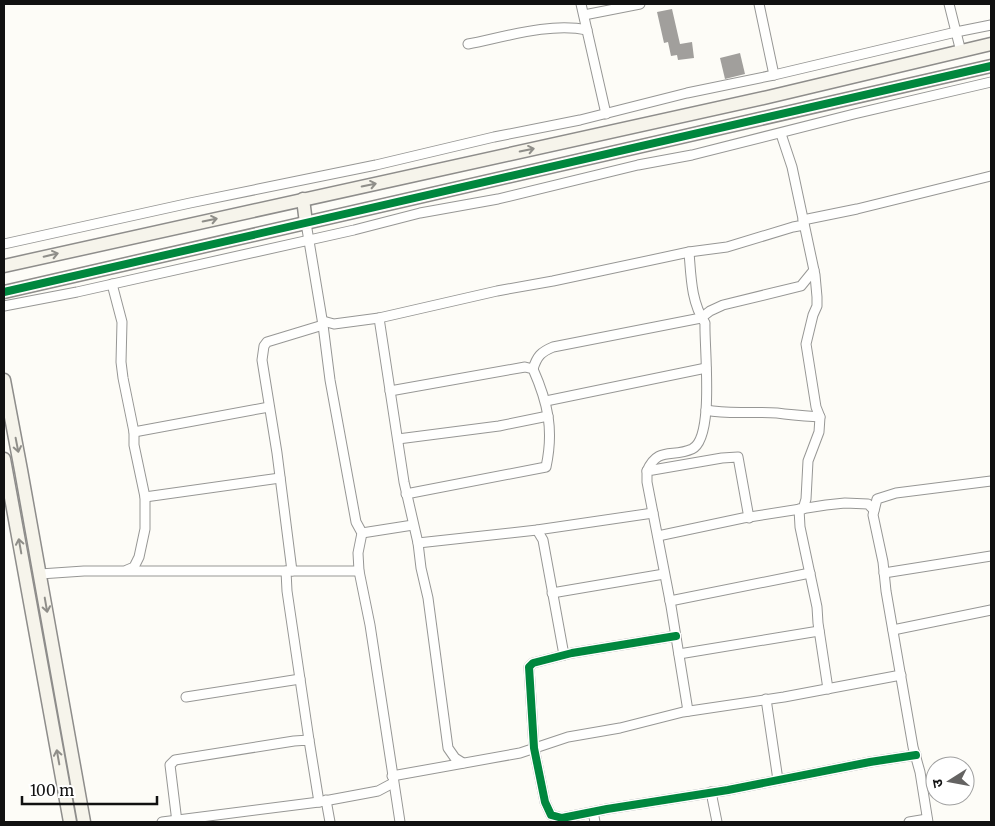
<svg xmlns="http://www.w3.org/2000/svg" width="995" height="826" font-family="Merriweather,'Noto Sans Devanagari',serif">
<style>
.building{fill:#a19f9c}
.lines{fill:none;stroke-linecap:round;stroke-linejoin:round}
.street-casing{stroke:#979795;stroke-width:11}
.secondary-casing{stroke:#8e8d8b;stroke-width:15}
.street{stroke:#fffffe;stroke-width:9}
.secondary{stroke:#f6f4eb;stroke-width:12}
.cycleway-casing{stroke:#fff;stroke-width:11}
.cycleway{stroke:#00873e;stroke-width:8}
.oneway{stroke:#8f8e89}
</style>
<rect width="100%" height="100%" fill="#fdfcf7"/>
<g class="building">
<polygon points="672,9 680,44 692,42 694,58 678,60 677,55 671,56 668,42 664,43 657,12"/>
<polygon points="740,53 745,74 725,79 720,58"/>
</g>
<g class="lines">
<defs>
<g id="street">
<polyline points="581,4 606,114"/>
<polyline points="759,4 774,75"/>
<polyline points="949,4 961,52"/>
<polyline points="584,15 640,4"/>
<path d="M468,44c36,-7 83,-22 119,-14"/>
<polyline points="781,134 792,167 815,275 817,297 817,306 813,315 806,344 816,407 820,417 819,432 808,461 806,499 803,509"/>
<polyline points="803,220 857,209 991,176"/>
<polyline points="306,223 323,325 330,380 356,522 362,533 358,553 359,571 370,625 400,822"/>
<polyline points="4,244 190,203 376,165 494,137 580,120 687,93 774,75 956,32 991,25"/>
<polyline points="112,284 122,322 121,362 123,378 134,432 134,445 145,497 145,529 139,557 134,567 127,570"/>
<polyline points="4,306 77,292 354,230 420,213 498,199 638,165 692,155 854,114 991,82"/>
<polyline points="379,318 404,482 418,543 421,568 428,598 448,748 455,758 463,763"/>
<polyline points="323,321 334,324 379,318 497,291 553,281 689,252 727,247 793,227 804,225"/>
<path d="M533,369c4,-13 8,-17 20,-22l148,-29 9,-7 13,-6 78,-19 13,-16"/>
<path d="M390,391l135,-24 8,2c15,34 21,61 13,98l-140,27"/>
<polyline points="546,401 706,368"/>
<path d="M706,410c24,5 47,1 71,3 14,2 29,3 43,4"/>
<polyline points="134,432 269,407"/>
<polyline points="398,439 499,426 548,416"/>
<path d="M647,471c11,-25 25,-13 45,-22 23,-11 12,-102 13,-126 -14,-21 -14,-47 -16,-71"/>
<polyline points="145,497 280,478"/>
<polyline points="799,509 800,527 817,607 818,623 828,689"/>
<polyline points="537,530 543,540 564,655"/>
<polyline points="362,533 413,525"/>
<polyline points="658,536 743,518 826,505 845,503 868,504 874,510"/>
<polyline points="418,543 537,530 653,513"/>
<polyline points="286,571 287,591 309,740"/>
<polyline points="292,571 277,453 262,360 264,346 267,342 323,325"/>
<polyline points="884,573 991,556"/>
<polyline points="40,574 84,571 359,571"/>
<polyline points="552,593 664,574"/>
<polyline points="670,601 810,573"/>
<polyline points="893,630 991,610"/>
<polyline points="676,636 572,653 533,663 529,667 534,748 545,802 551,815 562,818 607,809 728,790 870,762 916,755"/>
<polyline points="679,654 819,631"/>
<polyline points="186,697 300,679"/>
<polyline points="766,699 778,780"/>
<polyline points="688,711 671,606 647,482 647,471 722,458 738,457 749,518"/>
<polyline points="392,776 520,753 568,737 620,728 683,712 784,697 901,675"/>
<polyline points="711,792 717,822"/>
<polyline points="326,800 330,822"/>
<polyline points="593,812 595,822"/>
<polyline points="162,822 319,802 378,791 393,783"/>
<polyline points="177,822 170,765 175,760 294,741 309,740 319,802"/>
<polyline points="909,822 927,819"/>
<polyline points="928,822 920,772 913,747 886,591 883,562 873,515 877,499 896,493 991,481"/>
</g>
<g id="secondary">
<polyline points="303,199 306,223"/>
<polyline points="4,266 768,97 991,44"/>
<polyline points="4,292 991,66"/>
<polyline points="4,380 21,470 84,822"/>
<polyline points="4,459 70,822"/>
</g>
</defs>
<use href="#street" class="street-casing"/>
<use href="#secondary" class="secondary-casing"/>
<use href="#street" class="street"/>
<use href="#secondary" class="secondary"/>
<defs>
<g id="cycleway">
<polyline points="4,292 991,66"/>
<polyline points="676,636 572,653 533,663 529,667 534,748 545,802 551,815 562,818 607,809 728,790 870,762 916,755"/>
</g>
</defs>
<use href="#cycleway" class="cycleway-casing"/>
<use href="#cycleway" class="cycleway"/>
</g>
<defs><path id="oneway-shaft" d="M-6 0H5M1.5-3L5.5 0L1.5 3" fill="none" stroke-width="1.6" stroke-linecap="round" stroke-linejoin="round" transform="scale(1.25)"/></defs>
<g class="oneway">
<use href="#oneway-shaft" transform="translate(527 150) rotate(-12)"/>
<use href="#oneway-shaft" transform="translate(369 185) rotate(-12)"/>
<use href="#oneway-shaft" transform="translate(210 220) rotate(-12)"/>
<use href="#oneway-shaft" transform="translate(51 255) rotate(-13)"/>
<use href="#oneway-shaft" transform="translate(17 445) rotate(79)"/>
<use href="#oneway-shaft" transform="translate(20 546) rotate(-100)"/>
<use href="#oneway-shaft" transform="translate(46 605) rotate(80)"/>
<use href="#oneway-shaft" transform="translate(58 757) rotate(-100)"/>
</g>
<rect width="995" height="826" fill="none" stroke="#111111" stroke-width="10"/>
<g transform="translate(950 781) rotate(259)"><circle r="24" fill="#ffffff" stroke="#a0a0a0"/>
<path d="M0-4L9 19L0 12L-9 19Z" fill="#646362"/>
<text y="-8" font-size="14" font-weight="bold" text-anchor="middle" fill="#111111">उ</text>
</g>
<path d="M22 796v8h135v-8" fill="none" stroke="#111111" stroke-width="2.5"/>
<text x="30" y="796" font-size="15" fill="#111111" stroke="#ffffff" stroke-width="4" paint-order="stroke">100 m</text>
</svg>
